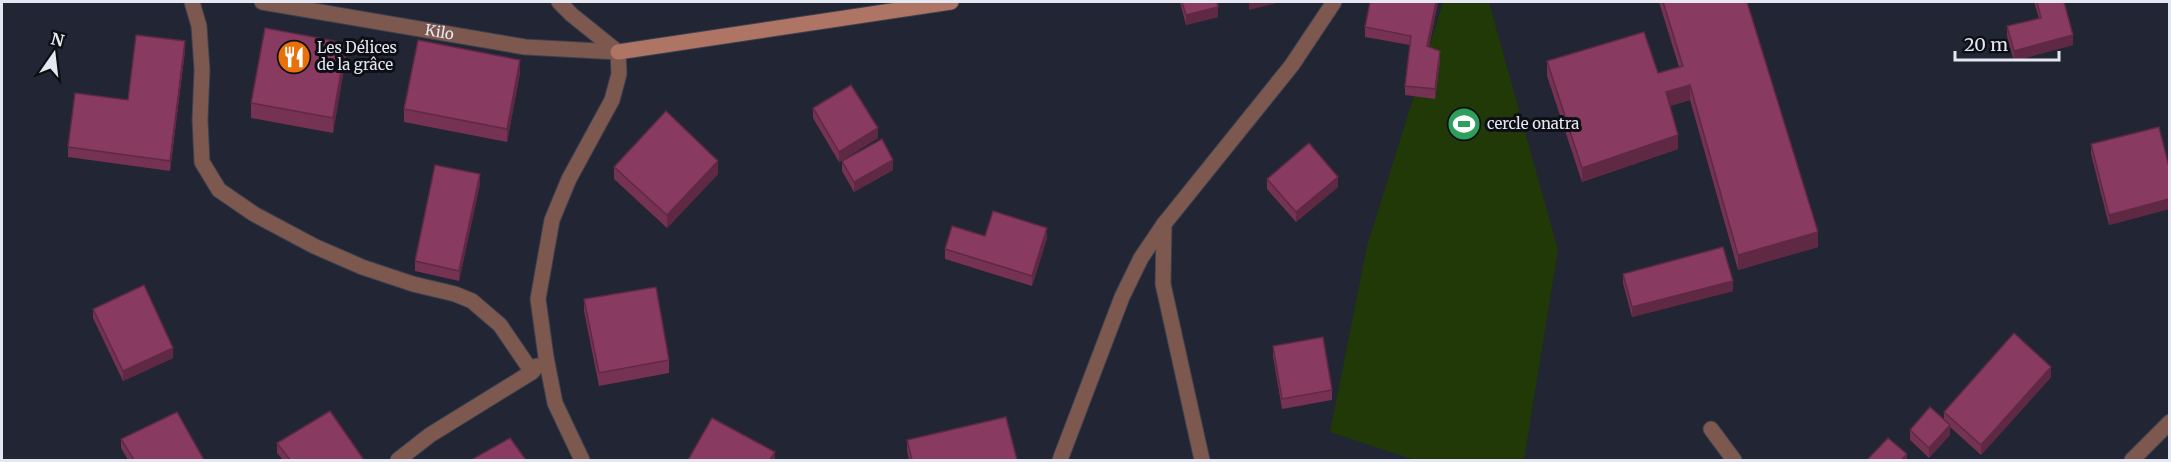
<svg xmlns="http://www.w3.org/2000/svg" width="2171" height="462" font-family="Merriweather,serif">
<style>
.grass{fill:#213807}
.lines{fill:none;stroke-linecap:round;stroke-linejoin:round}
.street-casing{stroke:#3c404f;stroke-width:17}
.secondary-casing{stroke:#3c404f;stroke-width:17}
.street{stroke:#7d584e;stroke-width:15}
.secondary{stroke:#ae7464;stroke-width:15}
.wall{fill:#753253}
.shaded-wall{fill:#5f2943}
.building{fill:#883a60;stroke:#5f2943;stroke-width:1.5}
.labels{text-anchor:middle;stroke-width:6;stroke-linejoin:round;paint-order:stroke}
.street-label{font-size:15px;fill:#e5e8f2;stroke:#0d0f15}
.poi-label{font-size:15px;fill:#e5e8f2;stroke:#0d0f15;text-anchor:start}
</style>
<rect width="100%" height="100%" fill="#212534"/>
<polygon class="grass" points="1443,2 1489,2 1558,250 1524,460 1415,460 1330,432 1367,246"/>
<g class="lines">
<defs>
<g id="street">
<polyline points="192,2 199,26 202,70 200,120 202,162 219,190 254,214 314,246 362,267 413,284 455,294 472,301 500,325 532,372"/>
<path id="s1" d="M262,2l263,45 93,5"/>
<polyline points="559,2 572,15 618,52"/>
<polyline points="1164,224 1163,284 1202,460"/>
<polyline points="1711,429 1734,460"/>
<polyline points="398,460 430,435 532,372 537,366"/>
<polyline points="582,460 555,403 546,357 538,299 552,220 569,179 612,100 619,74 618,52"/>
<polyline points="1060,460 1122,297 1141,258 1164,224 1292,65 1334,2"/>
<polyline points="2132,460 2170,422"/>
</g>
<polyline id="secondary" points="618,52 951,2"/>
</defs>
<use href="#street" class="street-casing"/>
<use href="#secondary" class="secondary-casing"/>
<use href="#street" class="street"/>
<use href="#secondary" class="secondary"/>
</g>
<g class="wall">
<polygon points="1180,2 1217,2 1218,17 1186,25"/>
<polygon points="1438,2 1429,47 1440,61 1435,99 1405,95 1405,86 1410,45 1365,37 1365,27"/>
<polygon points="1659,2 1747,2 1818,247 1738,270 1690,100 1670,106 1678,149 1582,182 1547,76 1547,61 1658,73 1679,67"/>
<polygon points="2034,2 2064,2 2073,45 2014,61 2007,36 2007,26 2039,18"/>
<polygon points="185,51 170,171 68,157 68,147 128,100"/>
<polygon points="346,57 333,133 251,118 251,103"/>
<polygon points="520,73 507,142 404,122 404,109"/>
<polygon points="813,108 878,138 839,162 813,118"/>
<polygon points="2091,144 2169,167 2169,209 2109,225 2091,154"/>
<polygon points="842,161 893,170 854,192 842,171"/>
<polygon points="614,167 718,174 667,228 614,179"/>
<polygon points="1267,179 1338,187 1296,222 1267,189"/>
<polygon points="480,184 459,281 415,271 415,261"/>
<polygon points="985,236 1047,238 1032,286 945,259 945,249"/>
<polygon points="1623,274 1733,291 1632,317 1623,283"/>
<polygon points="584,299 669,360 669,373 599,386 584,311"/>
<polygon points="93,309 173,358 123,381 93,318"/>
<polygon points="1273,346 1332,390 1332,400 1282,409 1273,356"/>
<polygon points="2051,377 1981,455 1950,427 1950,435 1929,458 1910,440 1910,430 1944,419 1944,412"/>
<polygon points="121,439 204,460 128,460 121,448"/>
<polygon points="907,440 1017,460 909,460 907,450"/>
<polygon points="277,443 364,460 283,460 277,453"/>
</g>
<g class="shaded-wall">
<polygon points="1249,2 1281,2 1249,10"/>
<polygon points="1436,2 1438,2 1427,56 1427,46"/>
<polygon points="1218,7 1218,17 1186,25 1186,15"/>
<polygon points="2073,35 2073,45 2014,61 2014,51"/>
<polygon points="185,41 185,51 170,171 170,161"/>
<polygon points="346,43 346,57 333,133 333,118"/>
<polygon points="1440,51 1440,61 1435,99 1435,89"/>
<polygon points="520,60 520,73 507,142 507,129"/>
<polygon points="1690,85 1690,100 1666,107 1666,92"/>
<polygon points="878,128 878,138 839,162 839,152"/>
<polygon points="1678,135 1678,149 1582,182 1582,168"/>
<polygon points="893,160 893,170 854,192 854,182"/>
<polygon points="718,161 718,174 667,228 667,215"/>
<polygon points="480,174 480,184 459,281 459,271"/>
<polygon points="1338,177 1338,187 1296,222 1296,212"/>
<polygon points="2169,199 2169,209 2109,225 2109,215"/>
<polygon points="1047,228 1047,238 1032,286 1032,276"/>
<polygon points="1818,232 1818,247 1738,270 1738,255"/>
<polygon points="1733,281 1733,291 1632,317 1632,307"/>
<polygon points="173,348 173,358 123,381 123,371"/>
<polygon points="2051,367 2051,377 1981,455 1981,445"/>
<polygon points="1950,425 1950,435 1929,458 1929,448"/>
<polygon points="775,452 775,460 770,460"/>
<polygon points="1907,454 1907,460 1901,460"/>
</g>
<g class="building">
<polygon points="1182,2 1217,2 1218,7 1186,15"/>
<polygon points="1370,2 1436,2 1427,46 1440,51 1435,89 1405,86 1411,36 1365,27"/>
<polygon points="1663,2 1747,2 1818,232 1738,255 1690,85 1666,92 1678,135 1582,168 1547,61 1644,32 1658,73 1683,66"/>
<polygon points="2037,2 2064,2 2073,35 2014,51 2007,26 2041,18"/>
<polygon points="265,28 346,43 333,118 251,103"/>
<polygon points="136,35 185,41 170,161 68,147 75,93 128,100"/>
<polygon points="418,40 520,60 507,129 404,109"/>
<polygon points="851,85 878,128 839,152 813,108"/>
<polygon points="666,111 718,161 667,215 614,167"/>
<polygon points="2159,127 2169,167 2169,199 2109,215 2091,144"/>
<polygon points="882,139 893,160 854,182 842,161"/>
<polygon points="1309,143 1338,177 1296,212 1267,179"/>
<polygon points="435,165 480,174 459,271 415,261"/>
<polygon points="993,211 1047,228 1032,276 945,249 952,226 985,236"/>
<polygon points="1723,247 1733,281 1632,307 1623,274"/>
<polygon points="144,285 173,348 123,371 93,309"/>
<polygon points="656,287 669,360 599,373 584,299"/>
<polygon points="2014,333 2051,367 1981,445 1944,412"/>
<polygon points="1323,337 1332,390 1282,399 1273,346"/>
<polygon points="1930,407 1950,425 1929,448 1910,430"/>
<polygon points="330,411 364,460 290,460 277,443"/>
<polygon points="177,412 204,460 134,460 121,439"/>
<polygon points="1006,417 1017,460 912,460 907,440"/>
<polygon points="712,418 775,452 770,460 688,460"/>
<polygon points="510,438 526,460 471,460"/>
<polygon points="1888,438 1907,454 1901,460 1867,460"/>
</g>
<defs>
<symbol id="restaurant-disc" viewBox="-11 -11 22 22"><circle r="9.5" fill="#e8710a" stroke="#0d0f15"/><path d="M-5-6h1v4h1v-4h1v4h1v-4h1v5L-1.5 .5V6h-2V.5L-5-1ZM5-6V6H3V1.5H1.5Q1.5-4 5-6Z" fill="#fff"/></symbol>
<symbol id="stadium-disc" viewBox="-11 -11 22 22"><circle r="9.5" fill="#2e9e5b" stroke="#0d0f15"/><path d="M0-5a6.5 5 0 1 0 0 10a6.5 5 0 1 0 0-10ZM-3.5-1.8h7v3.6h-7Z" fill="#fff"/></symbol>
</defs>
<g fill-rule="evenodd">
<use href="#restaurant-disc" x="275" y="38" width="38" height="38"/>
<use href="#stadium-disc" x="1445" y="105" width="38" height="38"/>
</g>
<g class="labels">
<g class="street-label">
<text dy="5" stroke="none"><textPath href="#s1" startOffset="180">Kilo</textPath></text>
</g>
<g class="poi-label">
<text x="317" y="53">Les Délices<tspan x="317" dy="17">de la grâce</tspan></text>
<text x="1487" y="129">cercle onatra</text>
</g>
</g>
<rect width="2171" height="462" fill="none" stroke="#e5e8f2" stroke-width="6"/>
<g transform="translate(54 54) rotate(14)" stroke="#0d0f15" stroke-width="4.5" paint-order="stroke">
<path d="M0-4.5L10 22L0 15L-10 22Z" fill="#e5e8f2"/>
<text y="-9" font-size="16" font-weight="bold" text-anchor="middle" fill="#e5e8f2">N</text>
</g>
<path d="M1955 51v9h104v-9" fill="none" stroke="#e5e8f2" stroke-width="3"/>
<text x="1964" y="51" font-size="18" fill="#e5e8f2" stroke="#0d0f15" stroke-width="4.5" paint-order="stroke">20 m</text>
</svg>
